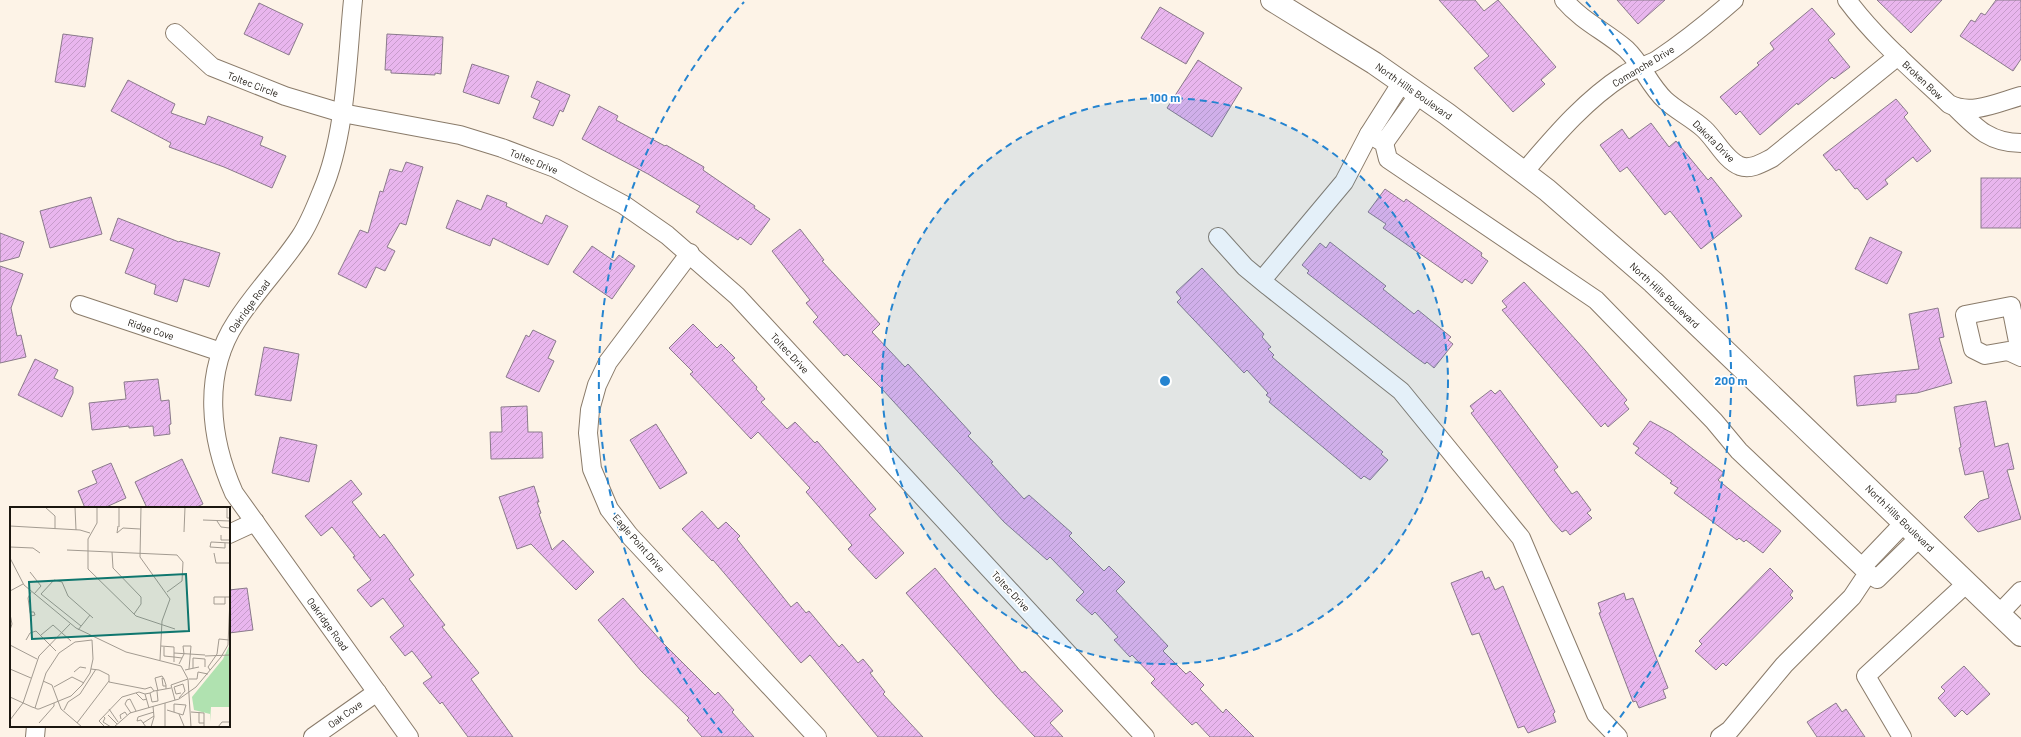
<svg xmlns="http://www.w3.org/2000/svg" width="2021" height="737" font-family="Barlow,sans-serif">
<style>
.building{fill:url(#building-hatch);stroke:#8a7a8b}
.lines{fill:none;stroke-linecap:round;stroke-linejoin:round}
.minor-casing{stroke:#8a7b6a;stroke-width:20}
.tertiary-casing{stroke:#8a7b6a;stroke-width:24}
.minor{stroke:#fff;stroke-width:18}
.tertiary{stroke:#fff;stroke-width:22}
.ring{fill:none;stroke:#2584d0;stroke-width:2;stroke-dasharray:7 5}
.labels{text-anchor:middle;stroke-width:3.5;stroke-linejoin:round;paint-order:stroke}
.street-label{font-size:10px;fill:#1b160f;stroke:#fff}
.inset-road{fill:none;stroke:#a39b91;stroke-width:1}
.view{fill:#0f766e;fill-opacity:0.15;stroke:#0f766e;stroke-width:2}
.inset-edge{fill:none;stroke:#1b160f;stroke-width:2}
.centre{fill:#2584d0;stroke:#fff;stroke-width:2}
.ring-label{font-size:12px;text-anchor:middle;font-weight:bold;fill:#2584d0;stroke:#fff;stroke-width:3.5;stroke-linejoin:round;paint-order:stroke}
</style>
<defs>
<pattern id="building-hatch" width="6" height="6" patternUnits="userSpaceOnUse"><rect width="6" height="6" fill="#e9b6ee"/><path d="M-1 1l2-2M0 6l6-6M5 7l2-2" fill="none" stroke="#c79ccb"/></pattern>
</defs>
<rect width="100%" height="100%" fill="#fdf3e7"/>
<g class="building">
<polygon points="1439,0 1475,0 1484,11 1498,0 1556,67 1541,80 1545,84 1513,112 1474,68 1489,56"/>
<polygon points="1617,0 1665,0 1638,24"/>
<polygon points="1877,0 1942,0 1911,33"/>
<polygon points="1996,0 2021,0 2021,59 2013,71 1960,36 1971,20 1975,22 1981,13 1985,15"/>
<polygon points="259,3 303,24 289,55 244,34"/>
<polygon points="1160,7 1204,33 1186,64 1141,38"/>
<polygon points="1812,8 1835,34 1828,40 1850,67 1834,79 1832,77 1798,105 1797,103 1760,135 1740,111 1736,115 1720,97 1759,65 1757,63 1774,49 1770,43"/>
<polygon points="63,34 93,38 85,87 55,82"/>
<polygon points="387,34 443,37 441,74 435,73 435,75 391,73 391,70 385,70"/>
<polygon points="1198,60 1242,88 1212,137 1167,108"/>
<polygon points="472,64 509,76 499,104 463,92"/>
<polygon points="128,80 175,104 171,113 205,125 208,116 263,137 260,145 286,156 272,188 224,167 169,147 171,143 111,111"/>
<polygon points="537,81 570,95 563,112 560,110 553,126 533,118 540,101 531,97"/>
<polygon points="1896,99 1908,113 1904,117 1931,151 1917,162 1913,157 1885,180 1888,184 1867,200 1857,188 1855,189 1839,169 1836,171 1823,155"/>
<polygon points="599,106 618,116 616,120 665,146 666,145 704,167 703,170 755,206 754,208 770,219 751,245 740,237 738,240 696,212 700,206 648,174 582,139"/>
<polygon points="1651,123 1669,147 1676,141 1708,180 1711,177 1742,216 1701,249 1670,211 1665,215 1627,167 1620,172 1600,145 1622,129 1629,139"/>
<polygon points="406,162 423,167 406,225 400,223 387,247 395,251 385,271 376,267 366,288 338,274 360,230 368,233 380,191 383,192 390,169 402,172"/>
<rect x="1981" y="178" width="40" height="50"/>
<polygon points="1385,189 1404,202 1406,199 1482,253 1481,256 1488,261 1472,284 1465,279 1462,283 1383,228 1386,224 1368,212"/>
<polygon points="487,195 507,203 506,206 542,224 546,215 568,226 548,265 493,238 490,246 446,228 457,200 481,210"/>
<polygon points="91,197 102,234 50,248 40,211"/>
<polygon points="118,218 179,242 180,241 220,253 209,287 184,279 177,302 154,294 156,285 125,273 134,249 110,240"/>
<polygon points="800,229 824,260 822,261 880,324 872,332 905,367 908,364 971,433 968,436 993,462 991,463 1024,499 1029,495 1072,533 1069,536 1104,571 1109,566 1125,582 1116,591 1168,646 1163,651 1186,674 1190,671 1204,685 1200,689 1223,713 1226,709 1254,737 1210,737 1196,722 1192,725 1151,683 1155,679 1132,655 1130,657 1114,640 1118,637 1095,612 1092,615 1076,600 1084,592 1050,557 1047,560 1004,522 882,389 847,354 844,356 813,322 818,317 806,303 810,300 772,251"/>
<polygon points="0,233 24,242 19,257 0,262"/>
<polygon points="1870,237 1902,252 1887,284 1855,269"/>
<polygon points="1330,242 1386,286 1383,289 1414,314 1418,310 1451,337 1448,340 1453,344 1434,368 1427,362 1425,364 1414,356 1307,273 1309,271 1302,265 1320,243 1326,248"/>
<polygon points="592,246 614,261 619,255 635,266 612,299 573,272"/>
<polygon points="0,266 23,274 11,308 17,336 21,335 26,357 0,363"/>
<polygon points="1202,268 1264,334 1262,337 1271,347 1268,349 1274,355 1272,357 1383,452 1381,454 1388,460 1370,480 1364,476 1361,479 1269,402 1271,399 1266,395 1268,393 1247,370 1244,373 1177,302 1181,298 1176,292"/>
<polygon points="1524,282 1585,350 1627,400 1624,403 1629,409 1608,427 1605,423 1601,427 1502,310 1507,307 1502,301"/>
<polygon points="1938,308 1944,337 1939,338 1952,383 1917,393 1896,395 1896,402 1857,406 1854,376 1919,369 1909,314"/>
<polygon points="693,324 717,348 721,344 735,358 732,360 757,387 756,389 765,399 761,402 787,429 795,422 815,443 817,441 876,509 869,515 904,553 876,579 848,549 852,545 806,492 810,488 758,432 751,439 690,374 693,372 669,348"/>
<polygon points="533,330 556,341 548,358 554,361 539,392 506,377 526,335 529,337"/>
<polygon points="264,347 299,354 291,401 255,395"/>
<polygon points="35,359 58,370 54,378 73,387 73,393 62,417 18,395"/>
<polygon points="158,379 161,401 169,400 171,424 169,425 170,434 154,436 153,426 129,428 129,426 92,430 89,403 126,399 124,382"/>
<polygon points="1491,390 1495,394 1500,390 1558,467 1554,470 1572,494 1577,491 1591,510 1587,513 1592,518 1570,535 1566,530 1562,532 1552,521 1471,413 1474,411 1470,406"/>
<polygon points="1986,401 1995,447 2008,443 2014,469 2007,470 2021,519 1978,532 1964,517 1980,501 1989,498 1983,471 1965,475 1959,448 1961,447 1954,407"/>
<polygon points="527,406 528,432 542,432 543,458 491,459 490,432 502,432 501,407"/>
<polygon points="1650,421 1672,433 1724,473 1718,480 1781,531 1763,553 1746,540 1744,542 1739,538 1737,540 1674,493 1678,488 1670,483 1672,481 1635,453 1639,448 1633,444"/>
<polygon points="656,424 687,473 660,489 630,440"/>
<polygon points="280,437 317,445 309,482 272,473"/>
<polygon points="182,459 203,504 195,508 147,508 135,482"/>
<polygon points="111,463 126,498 104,508 85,508 78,491 97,483 92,471"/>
<polygon points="351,480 362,494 352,502 380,538 384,534 414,575 409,579 445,625 442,627 479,673 471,679 513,737 468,737 442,702 440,704 423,683 432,677 412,651 405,656 390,637 404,626 383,598 371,607 357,590 371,580 353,557 355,556 332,527 321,536 305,516"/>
<polygon points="534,486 539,502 537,502 541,513 539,514 552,550 563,540 594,572 576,590 531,544 517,549 499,497"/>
<polygon points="702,511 718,529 726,522 740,536 737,539 791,607 797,602 806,613 809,611 839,647 842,644 858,663 863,659 873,671 870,673 885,692 883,694 923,737 878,737 810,655 801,663 713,560 712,561 682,529"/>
<polygon points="935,568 1022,673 1025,671 1063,711 1050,723 1063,737 1035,737 996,696 906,593"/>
<polygon points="1770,568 1793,591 1790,595 1793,598 1726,666 1723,663 1716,670 1695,651 1702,644 1699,641"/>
<polygon points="1482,571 1485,579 1489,577 1495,590 1503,586 1555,712 1553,714 1556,722 1528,733 1524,726 1518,728 1479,633 1472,635 1451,583"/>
<polygon points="247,588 253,630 229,633 229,590"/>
<polygon points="1624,593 1626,600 1633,598 1668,688 1663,690 1666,698 1639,708 1636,701 1633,702 1599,613 1601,612 1598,603"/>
<polygon points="623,598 661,641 715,695 718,692 734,710 732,712 754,737 702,737 687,720 689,718 641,671 598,620"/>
<polygon points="1964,666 1990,694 1967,715 1962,710 1955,717 1938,698 1945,691 1941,687"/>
<polygon points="1836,703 1842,712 1846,709 1865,737 1817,737 1807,722"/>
</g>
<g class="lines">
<defs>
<g id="minor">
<path d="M353,0c-6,59 -7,136 -31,191 -6,15 -13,33 -22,46 -20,30 -45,55 -64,85 -34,52 -26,117 -2,171l175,244"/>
<path d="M1564,0c19,22 41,31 62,49 16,15 23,36 39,51 12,11 27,18 39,29 12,11 21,31 36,37 11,4 22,-3 32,-8l126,-102"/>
<path d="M1847,0c29,39 67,71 102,104 22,12 50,-2 72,-8"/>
<polyline points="175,33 212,67 285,96 342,113 460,135 502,148 555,168 624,205 667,235 737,296 1145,737"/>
<path d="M1957,109c20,20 34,34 64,34"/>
<polyline points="1369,134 1402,82"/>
<polyline points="1384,143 1419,94"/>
<path d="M1524,172c31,-36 60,-71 100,-97 10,-7 23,-9 33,-15 27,-18 53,-39 77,-60"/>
<polyline points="1218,237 1245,267 1268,286 1401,391 1521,538 1596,714 1618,737"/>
<polyline points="690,253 608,362 597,385 590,410 588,433 592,469 609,509 629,535 817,737"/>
<polyline points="1262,280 1344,182 1369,134 1384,143 1388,159 1596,300 1714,421 1739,451 1868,573 1852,597 1784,665 1730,730 1720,737"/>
<polyline points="80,305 221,352"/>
<polygon points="2011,306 2021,357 2008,351 1985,355 1973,349 1965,315"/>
<polyline points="229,534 255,522"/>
<polyline points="1862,567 1904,523"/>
<polyline points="1868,573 1877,579 1920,537"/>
<polyline points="1999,614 2021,591"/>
<polyline points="35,737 36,726"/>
<polyline points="313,737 377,692"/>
<polyline points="1902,737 1866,676 1967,583"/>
</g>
<polyline id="tertiary" points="1272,0 1374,63 1447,114 1547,190 1653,282 2021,635"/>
</defs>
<use href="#minor" class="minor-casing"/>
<use href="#tertiary" class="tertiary-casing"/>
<use href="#minor" class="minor"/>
<use href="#tertiary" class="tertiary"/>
</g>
<circle cx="1165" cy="381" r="283" fill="#2584d0" fill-opacity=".12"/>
<g class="ring">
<circle cx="1165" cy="381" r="283"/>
<path d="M722 733A566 566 0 0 1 744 2M1586 2A566 566 0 0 1 1608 733"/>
</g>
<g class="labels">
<g class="street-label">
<text transform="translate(1643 66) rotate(-31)" y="4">Comanche Drive</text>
<text transform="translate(1923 80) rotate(43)" y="4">Broken Bow</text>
<text transform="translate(253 84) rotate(21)" y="4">Toltec Circle</text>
<text transform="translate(1414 91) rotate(35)" y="4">North Hills Boulevard</text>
<text transform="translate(1714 141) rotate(45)" y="4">Dakota Drive</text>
<text transform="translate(534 161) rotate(22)" y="4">Toltec Drive</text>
<text transform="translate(1665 295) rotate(43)" y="4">North Hills Boulevard</text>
<text transform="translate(249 306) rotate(-54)" y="4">Oakridge Road</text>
<text transform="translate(151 329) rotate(18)" y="4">Ridge Cove</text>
<text transform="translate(790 353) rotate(47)" y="4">Toltec Drive</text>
<text transform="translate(1900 518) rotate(44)" y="4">North Hills Boulevard</text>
<text transform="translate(639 543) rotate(49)" y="4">Eagle Point Drive</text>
<text transform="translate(1011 591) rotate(47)" y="4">Toltec Drive</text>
<text transform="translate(328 624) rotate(54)" y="4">Oakridge Road</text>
<text transform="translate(345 714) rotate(-36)" y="4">Oak Cove</text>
</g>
</g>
<g transform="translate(10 507)">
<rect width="220" height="220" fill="#fdf3e7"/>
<path d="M220,137v63h-19l-1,15v-8l-16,-4 -2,-13 31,-38z" fill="#b0e2b0"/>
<path class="inset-road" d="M35,0l10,9v13M65,0l1,23M87,0v16l-9,16v30l48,47 39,13M131,0l-1,50 30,42 -8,22 -2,39M217,0v11h3M193,13l27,1M207,14l4,6 9,1M0,19l70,4 10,3M108,19l-1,7 6,-5 17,1M109,20v-20M174,25l1,-25M211,28v5h9M215,36v5l-15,-1 1,-5 19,1M0,40l23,1 7,5M57,43l110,5 6,7 -1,19 -15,11M102,45l1,16 28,29v7l-7,10M204,46l2,10h14M0,51l14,27 52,43 50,24 55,14 7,13 3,48M20,65l11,14 -7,8M0,84l13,-7M215,90v7h-11v-7h16M20,105l-2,-14 3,-6M20,105h4l1,3 -4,1zM0,107l2,10 -2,6M71,119l-40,-32 13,-14 8,2 6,14 25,22M68,123l12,-15M31,128l12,-10 18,16M16,133l4,-7 6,-2 20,20M0,138l27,14M151,139l13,1v6l31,2M154,140v9l10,1v-4M195,149l25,-1M164,155v-5l8,1M169,157l5,-10 -1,-8h8l-2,23M183,161v-10l12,1v8M0,162l21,9M81,162l8,1 10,5v7l36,7 6,-2 3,4 17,-3M175,163l14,-3M200,163l-2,-3 9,-13 2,-15 10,1M64,165l6,-5 6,1M179,172h8l1,-7 10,2M33,174l9,4 9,24 21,18M156,179h-3l-1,-8 2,1 2,6v4M44,180l18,-10 12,6M144,184l-4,2 2,9 6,-1 -1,-10M148,184l-3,-13 7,-2 2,3M126,186l7,7 4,-1M0,190l22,10 3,1 2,1h2l32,-13 11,-11 8,-12 3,-14 -1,-19 -17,2 -16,11 -13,20 -11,35M169,191l6,-7 -2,-7 -9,3 2,7 5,-1M165,193l-4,-15 17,-6M155,196v24M139,201l-4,-14 5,-1M99,202l9,13M54,203l4,-8 12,-8 16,-25M157,203l16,5 3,-10 -12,-1v8M181,205l13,1v14M189,205v11h5M121,206l-6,-9 2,-4 3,-1 6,12M169,207l5,12M98,208l9,9M93,209l2,2 -2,4 8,5M111,212l-1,-4 5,-3 2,3M0,213l13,-17 16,-47 31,-32M29,216l15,-17v-3M67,216l32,-42M133,216l11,-7M95,220l-6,-6 23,-24 17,-5 6,2M104,220l16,-14 49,-14 17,-12 25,-30 7,-12 2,-47M136,220l-5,-7 -4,1 1,-4 16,-5M141,220l3,-10 -1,-11M173,220h13M208,220l4,-5h8"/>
<path class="view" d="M176,67l3,57 -157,8 -3,-57z"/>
<rect width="220" height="220" class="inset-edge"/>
</g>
<circle cx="1165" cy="381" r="6" class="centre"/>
<g class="ring-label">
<text x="1165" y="102">100 m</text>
<text x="1731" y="385">200 m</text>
</g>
</svg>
